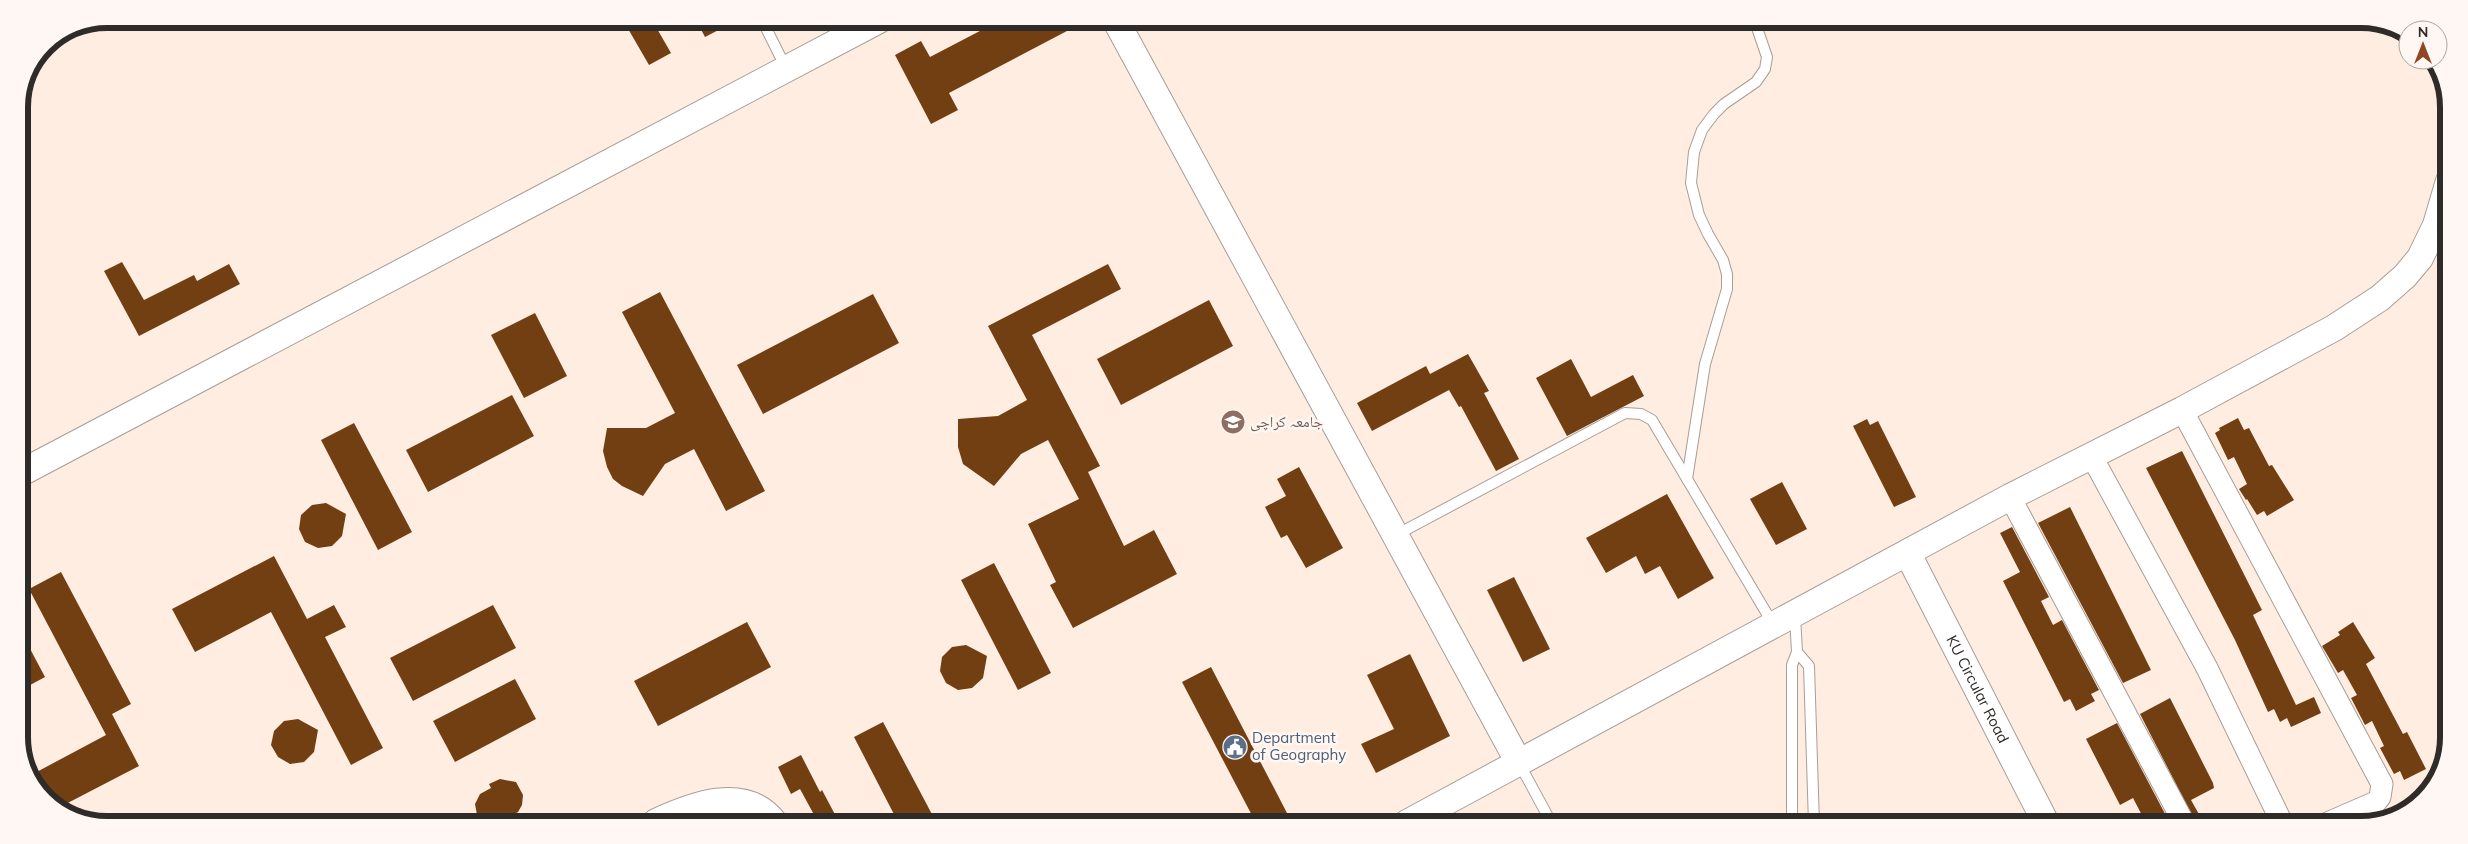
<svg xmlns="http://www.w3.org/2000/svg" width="2468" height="844" font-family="Mulish,'Noto Naskh Arabic',sans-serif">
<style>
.built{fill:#ffede1}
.building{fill:#723f12}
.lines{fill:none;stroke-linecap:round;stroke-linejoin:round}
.service-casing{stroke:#a79e97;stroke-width:12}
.minor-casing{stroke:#a79e97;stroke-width:23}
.tertiary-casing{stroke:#a79e97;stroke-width:28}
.service{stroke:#fff;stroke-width:10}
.minor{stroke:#fff;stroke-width:21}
.tertiary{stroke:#fff;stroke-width:26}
.labels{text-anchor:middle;stroke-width:5;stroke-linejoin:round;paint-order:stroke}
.education-label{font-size:15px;fill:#785e54;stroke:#fef7f3;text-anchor:start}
.street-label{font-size:15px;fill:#2f2b28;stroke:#fef7f3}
.service-label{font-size:15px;fill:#4e5e75;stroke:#fef7f3;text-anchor:start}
.rim{fill:none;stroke:#2f2b28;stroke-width:6}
</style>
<rect width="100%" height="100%" fill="#fef7f3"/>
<polygon class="built" points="106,19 2390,23 2408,36 2408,60 2434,60 2449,100 2445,766 2415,807 2362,825 78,821 37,791 19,744 19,101 45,44 73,25"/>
<g class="building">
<polygon points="623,20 652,20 671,53 649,65"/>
<polygon points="696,20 738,20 705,37"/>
<polygon points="999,21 1086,21 949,93 958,110 931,124 895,55 921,41 930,57"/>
<polygon points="122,262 144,300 194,275 197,281 229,264 240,284 139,336 104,271"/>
<polygon points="1108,264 1121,289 1032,335 1100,466 1088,472 1124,546 1154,530 1177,574 1073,628 1050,585 1056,582 1028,524 1079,499 1048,440 1021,454 994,486 963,464 958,447 958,419 998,416 1027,400 988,326"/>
<polygon points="660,292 765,491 726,511 694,449 665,464 643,496 622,486 613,479 607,467 603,451 607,428 646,428 675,413 622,312"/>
<polygon points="873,294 899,343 763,414 737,365"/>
<polygon points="1209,300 1233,346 1121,405 1097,359"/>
<polygon points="535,313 567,376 524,398 491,335"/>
<polygon points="1468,354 1489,391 1484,393 1519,459 1496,471 1461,406 1459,407 1449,390 1372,431 1357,403 1426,366 1430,374"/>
<polygon points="1571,359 1591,397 1633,375 1644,396 1567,436 1536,378"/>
<polygon points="512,395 534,436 428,492 406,450"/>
<polygon points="2238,418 2244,430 2249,428 2269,466 2272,465 2294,500 2267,516 2264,511 2257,515 2247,499 2246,500 2239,489 2247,484 2234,457 2228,460 2215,433 2220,430 2219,428"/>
<polygon points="1867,419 1870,425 1878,421 1916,497 1894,507 1853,426"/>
<polygon points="354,423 412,532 378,550 321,440"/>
<polygon points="2182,451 2262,610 2253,615 2296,705 2314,697 2321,713 2291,727 2287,718 2280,722 2274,709 2268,712 2235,640 2146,468"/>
<polygon points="1299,467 1343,548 1306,568 1287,535 1281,538 1265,507 1286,496 1277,479"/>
<polygon points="1782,482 1807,529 1776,545 1750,499"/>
<polygon points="1667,494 1714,578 1678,599 1660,566 1645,574 1636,556 1606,573 1586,538"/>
<polygon points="326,503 346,514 342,536 332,546 318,548 305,542 299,529 301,515 312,505"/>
<polygon points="2070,507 2151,670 2123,683 2038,523"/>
<polygon points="2012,527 2049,597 2041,601 2053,625 2062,620 2099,690 2091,694 2095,701 2076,711 2070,699 2064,702 2003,581 2020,572 2000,533"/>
<polygon points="274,556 307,619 334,605 346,627 325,637 383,748 351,765 271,612 195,652 172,609"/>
<polygon points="994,563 1051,673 1018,690 961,580"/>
<polygon points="61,572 131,704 112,714 139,766 60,807 37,791 31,775 106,735 29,589"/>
<polygon points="1514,577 1550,649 1523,662 1487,590"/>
<polygon points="493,605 516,648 413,701 390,658"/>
<polygon points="747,622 771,667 658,726 634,681"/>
<polygon points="2353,622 2375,658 2366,664 2403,734 2407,732 2426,769 2404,780 2400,771 2394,774 2380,748 2384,746 2372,721 2365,725 2351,698 2357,695 2343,670 2338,673 2322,646 2340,635 2338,632"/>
<polygon points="19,628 45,677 19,691"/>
<polygon points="966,645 987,656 983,678 972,688 958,690 946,683 940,671 942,657 952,647"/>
<polygon points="1410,654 1450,736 1376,773 1361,744 1394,729 1367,675"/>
<polygon points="1211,667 1287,813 1267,823 1256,823 1182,682"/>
<polygon points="515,679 536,719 455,762 433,721"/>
<polygon points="2170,698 2213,783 2214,788 2191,800 2205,825 2197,825 2140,714"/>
<polygon points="298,719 318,730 314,752 304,762 290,764 278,757 271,745 274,731 284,721"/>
<polygon points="883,722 925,801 936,822 898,822 854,737"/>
<polygon points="2117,723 2171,825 2147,825 2133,798 2120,805 2086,739"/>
<polygon points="801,755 820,792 822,790 839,822 818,822 800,789 791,794 778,767"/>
<polygon points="500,779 516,782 523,795 522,805 518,812 507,818 505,814 494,820 483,818 477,815 475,804 480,794 491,788 489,784"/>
</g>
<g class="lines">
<defs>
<g id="service">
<polyline points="762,20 786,68"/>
<polyline points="1687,479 1705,364 1727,289 1727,274 1723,260 1708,234 1699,215 1691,183 1694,152 1702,130 1714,114 1724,104 1756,82 1765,69 1767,57 1755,22"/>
<polyline points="1396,535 1625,413 1641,414 1652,420 1773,624"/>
<polyline points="1797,652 1809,666 1814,824"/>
<polyline points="1519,763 1552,824"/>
<polyline points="1792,824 1792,665 1797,652 1795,616"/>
</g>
<g id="minor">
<polyline points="2182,410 2382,784 2380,797 2376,802 2323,825"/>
<polyline points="2091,455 2207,668 2283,825"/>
<polyline points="2010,497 2185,825"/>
</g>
<g id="tertiary">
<polyline points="1116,21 1519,763"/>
<polyline points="19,474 879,20"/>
<path id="s1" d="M1908,554l139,271"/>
<path d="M656,822c35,-16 88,-38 118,0"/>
<polyline points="1407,823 2010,497 2182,410 2334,328 2380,298 2405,276 2420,258 2436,225 2449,181"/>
</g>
</defs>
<use href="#service" class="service-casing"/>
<use href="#minor" class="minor-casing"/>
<use href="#tertiary" class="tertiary-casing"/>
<use href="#service" class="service"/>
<use href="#minor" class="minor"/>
<use href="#tertiary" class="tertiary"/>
</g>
<defs>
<symbol id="university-disc" viewBox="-11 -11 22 22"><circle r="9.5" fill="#8d6e63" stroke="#fef7f3"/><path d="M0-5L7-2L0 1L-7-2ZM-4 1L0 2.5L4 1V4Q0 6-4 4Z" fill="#fff"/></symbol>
<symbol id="civic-disc" viewBox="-11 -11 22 22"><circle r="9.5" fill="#5c6f8a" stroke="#fef7f3"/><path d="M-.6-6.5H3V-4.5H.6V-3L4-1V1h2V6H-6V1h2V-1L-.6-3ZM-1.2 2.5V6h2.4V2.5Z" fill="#fff"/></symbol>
</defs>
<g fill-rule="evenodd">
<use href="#university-disc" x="1219" y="408" width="28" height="28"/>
<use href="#civic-disc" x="1221" y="733" width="28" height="28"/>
</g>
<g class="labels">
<g class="education-label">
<text x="1250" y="427">جامعہ کراچی</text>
</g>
<g class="street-label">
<text dy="5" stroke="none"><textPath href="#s1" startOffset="152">KU Circular Road</textPath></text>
</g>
<g class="service-label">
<text x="1252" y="743">Department<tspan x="1252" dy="17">of Geography</tspan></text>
</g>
</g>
<path d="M0 0H2468V844H0ZM107 28H2361A79 79 0 0 1 2440 107V737A79 79 0 0 1 2361 816H107A79 79 0 0 1 28 737V107A79 79 0 0 1 107 28Z" fill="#fef7f3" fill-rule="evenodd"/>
<path class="rim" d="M107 28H2361A79 79 0 0 1 2440 107V737A79 79 0 0 1 2361 816H107A79 79 0 0 1 28 737V107A79 79 0 0 1 107 28Z"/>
<g transform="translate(2423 45)"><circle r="24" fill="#fef7f3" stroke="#aba5a2"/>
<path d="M0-4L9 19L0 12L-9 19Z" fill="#8f4725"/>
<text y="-8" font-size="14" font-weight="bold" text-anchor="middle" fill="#2f2b28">N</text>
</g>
</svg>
